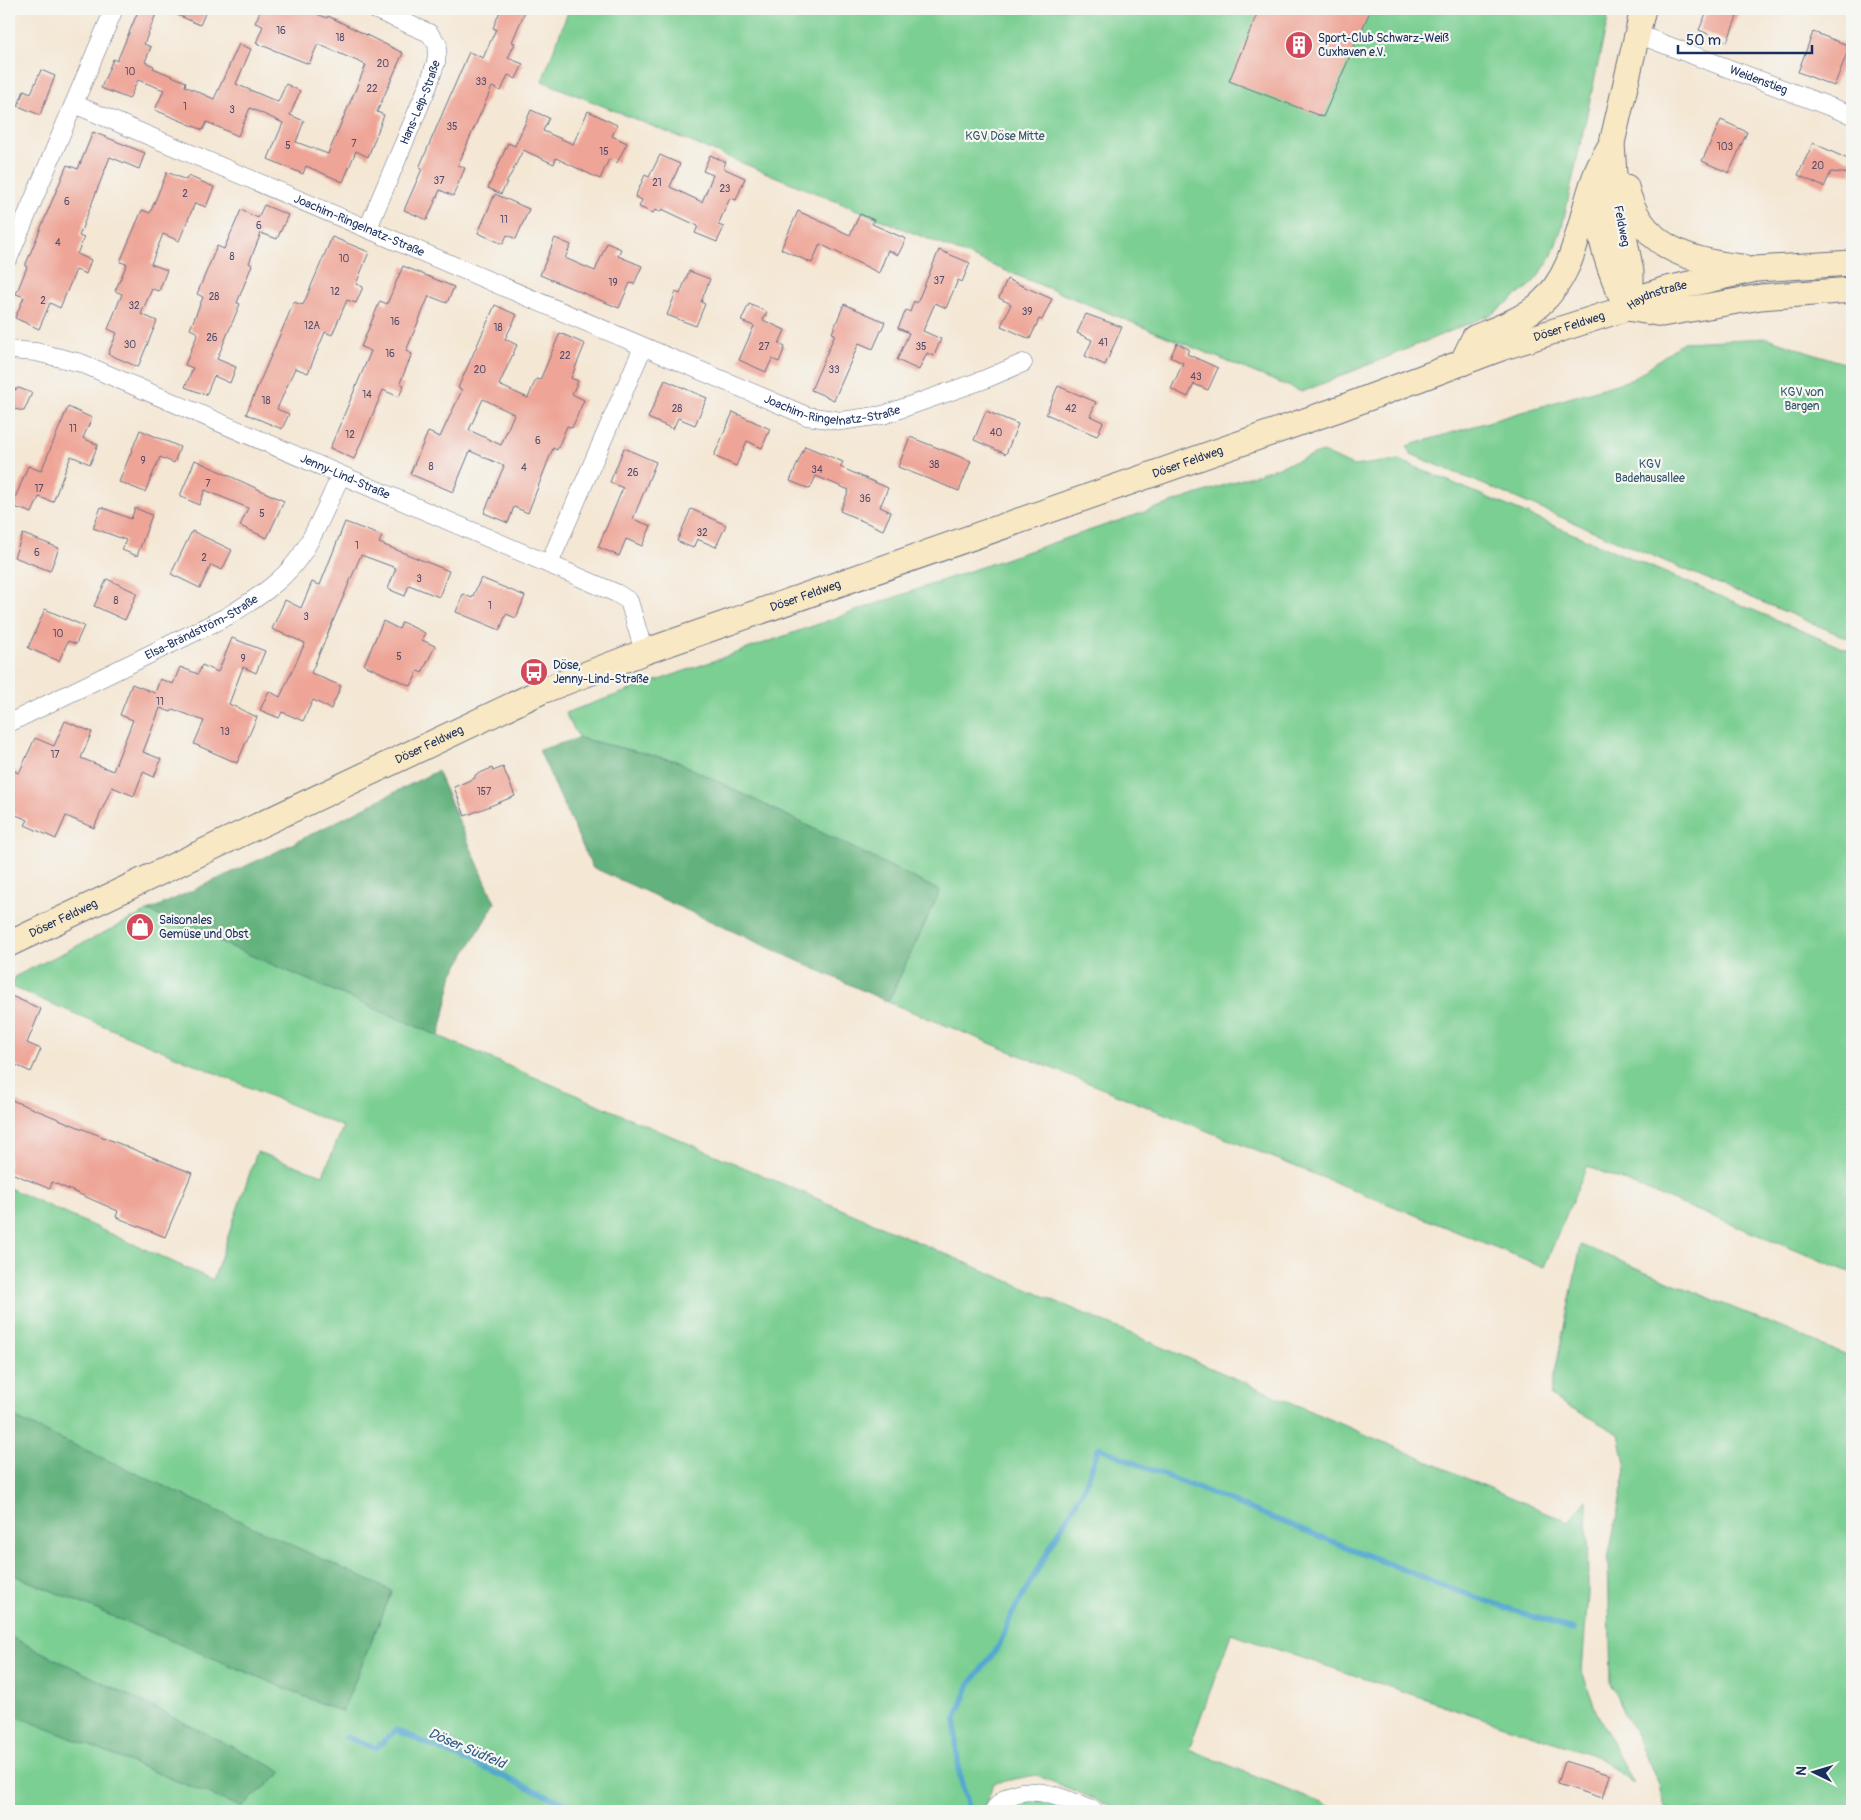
<svg xmlns="http://www.w3.org/2000/svg" width="1861" height="1820" font-family="Pangolin,sans-serif">
<style>
.green{fill:#7bcf93;stroke:#4b7f78}
.forest{fill:#64b27d;stroke:#40706e}
.lines{fill:none;stroke-linecap:round;stroke-linejoin:round}
.stream{stroke:#54a8d0;stroke-width:5.5}
.building{fill:#eea597;fill-rule:evenodd}
.street-casing{stroke:#676f87;stroke-width:19}
.secondary-casing{stroke:#676f87;stroke-width:27}
.street{stroke:#fff;stroke-width:18}
.secondary{stroke:#f8e8c3;stroke-width:25}
.labels{text-anchor:middle;stroke-width:4.5;stroke-linejoin:round;paint-order:stroke}
.number-label{font-size:10px;fill:#504c6c}
.poi-label{font-size:12px;fill:#1b2f5e;stroke:#f6f6f2;text-anchor:start}
.street-label{font-size:12px;fill:#1b2f5e;stroke:#f6f6f2}
.park-label{font-size:12px;fill:#33576b;stroke:#f6f6f2}
.water-label{font-size:14px;font-style:italic;fill:#2f5986;stroke:#f6f6f2}
</style>
<rect width="100%" height="100%" fill="#f6f6f2"/>
<filter id="ink" filterUnits="userSpaceOnUse"><feTurbulence type="fractalNoise" baseFrequency=".02" numOctaves="2"/><feDisplacementMap in="SourceGraphic" scale="10" xChannelSelector="R" yChannelSelector="G"/><feConvolveMatrix kernelMatrix="1 2 1 2 8 2 1 2 1" color-interpolation-filters="sRGB"/></filter>
<filter id="wash" filterUnits="userSpaceOnUse"><feTurbulence type="fractalNoise" baseFrequency=".0096" numOctaves="4" result="noise"/><feDisplacementMap in="SourceGraphic" scale="20" xChannelSelector="R" yChannelSelector="G"/><feGaussianBlur stdDeviation="1.12" result="paint"/><feColorMatrix in="noise" values="0 0 0 0 0 0 0 0 0 0 0 0 0 0 0 0 0 1.4 0 .05"/><feComposite in="paint" operator="in"/></filter>
<g filter="url(#wash)">
<rect width="100%" height="100%" fill="#f4e7d4"/>
<g class="green">
<polygon points="569,9 1023,9 1033,13 1035,9 1610,9 1562,227 1552,255 1540,274 1530,286 1492,314 1302,392 542,81"/>
<polygon points="1767,338 1852,366 1852,640 1411,454 1407,446 1633,379 1683,342"/>
<polygon points="1323,452 1353,466 1399,460 1852,652 1852,1273 1587,1166 1544,1267 888,1002 940,891 676,761 579,738 565,713 981,567"/>
<polygon points="148,911 1569,1522 1587,1500 1588,1593 1582,1671 1596,1711 1634,1784 1596,1756 1231,1634 1189,1749 1341,1811 1123,1811 1036,1775 994,1783 983,1811 9,1811 9,1713 241,1807 283,1772 9,1636 9,1573 342,1712 392,1592 9,1415 9,1188 213,1280 257,1152 323,1175 343,1127 12,987 16,976"/>
<polygon points="1581,1245 1852,1357 1852,1811 1676,1811 1664,1808 1659,1785 1611,1683 1608,1560 1626,1469 1619,1434 1550,1396"/>
<polygon points="1031,1798 1079,1811 1005,1811"/>
</g>
<g class="forest">
<polygon points="579,738 676,761 940,891 888,1002 592,867 539,750"/>
<polygon points="437,771 495,903 453,974 439,1036 148,911 276,852"/>
<polygon points="9,1415 392,1591 342,1712 9,1573"/>
<polygon points="9,1636 283,1772 241,1807 9,1713"/>
</g>
<g class="lines">
<g class="stream">
<polyline points="346,1737 376,1748 396,1730 583,1811"/>
<path d="M969,1811l-9,-34 -4,-32v-27l14,-34 29,-38 11,-28 75,-132 14,-39 40,18 321,127c38,12 75,27 114,37"/>
</g>
</g>
<g id="blocks">
<g class="building">
<polygon points="139,9 158,9 144,44 151,47 145,62 154,66 153,68 186,82 185,86 214,99 239,44 251,49 236,84 278,102 286,84 300,91 290,115 304,121 296,142 328,154 366,65 318,44 309,64 256,43 263,26 255,23 261,9 304,9 327,18 328,16 403,53 377,112 384,115 368,157 356,151 343,182 306,166 303,174 268,159 283,123 250,108 238,136 207,122 203,130 155,110 164,90 138,80 129,99 101,88 113,59 117,61"/>
<polygon points="164,9 207,9 200,25"/>
<polygon points="501,9 526,9 512,42 515,43 508,58 523,64 516,79 508,75 501,91 492,87 458,165 465,168 453,196 440,190 427,220 404,210 422,169 419,168 469,52 483,58 496,29 493,28"/>
<polygon points="1259,9 1371,9 1323,117 1229,81"/>
<polygon points="1708,9 1740,9 1727,42 1699,30"/>
<polygon points="1813,32 1850,46 1834,86 1798,72"/>
<polygon points="41,70 55,76 40,115 18,106 24,90 31,93"/>
<polygon points="531,110 549,118 543,131 573,144 588,111 617,125 612,136 627,143 617,163 609,159 600,179 556,158 554,164 523,150 501,194 488,188 508,143 515,146"/>
<polygon points="1721,120 1747,132 1729,173 1702,161"/>
<polygon points="93,132 145,153 139,169 110,157 79,236 84,238 77,254 91,260 86,274 76,270 60,308 50,303 39,329 15,318 24,297 16,294 27,267 25,266 67,165 78,169"/>
<polygon points="1813,143 1852,161 1852,174 1831,172 1824,187 1798,175"/>
<polygon points="660,155 680,164 670,187 702,202 713,175 703,171 710,155 726,162 723,168 745,178 736,200 730,198 718,225 724,227 717,242 695,233 698,226 662,209 661,212 655,210 653,213 639,207 642,200 635,197 645,175 649,177"/>
<polygon points="167,172 186,180 188,176 214,187 206,207 195,203 179,241 163,234 151,264 167,270 159,291 152,289 141,314 157,321 138,367 108,354 117,333 108,329 122,294 115,291 127,264 120,262 142,210 150,213"/>
<polygon points="495,194 529,209 516,239 507,235 503,244 478,233"/>
<polygon points="264,205 288,215 277,239 261,233 249,263 252,265 237,303 240,304 217,359 236,367 230,383 214,376 206,395 185,387 193,368 185,365 198,333 190,329 203,297 197,294 217,246 224,249 241,210 258,218"/>
<polygon points="798,211 850,235 860,214 874,220 872,224 906,239 898,255 888,250 879,273 820,244 812,263 781,249"/>
<polygon points="332,237 369,252 356,284 363,287 356,303 347,300 332,335 325,332 308,373 295,368 277,409 289,414 282,429 246,414 294,302 303,305"/>
<polygon points="555,238 571,245 565,258 595,271 607,243 621,249 618,256 642,266 634,284 630,283 619,308 540,275"/>
<polygon points="939,250 970,263 962,282 958,280 946,308 935,303 923,331 941,339 934,356 927,353 919,370 897,360 909,333 898,328 906,310 910,312 914,301 917,303"/>
<polygon points="403,266 454,287 447,303 429,296 406,351 412,354 400,383 404,385 399,397 383,390 354,459 330,448 371,351 361,347 380,301 387,304"/>
<polygon points="689,271 710,279 701,302 705,304 696,326 667,315 676,292 680,294"/>
<polygon points="1007,279 1052,299 1042,320 1039,319 1030,339 1001,326 1011,304 999,298"/>
<polygon points="749,304 767,312 763,320 785,330 779,344 785,347 779,362 772,359 766,372 739,360 754,326 741,321"/>
<polygon points="844,304 885,322 873,349 859,343 834,400 811,390 835,334 832,333"/>
<path d="M495,305l22,10 -12,24 12,6 -18,40 29,13 8,-19 4,1 20,-47 25,11 -14,34 7,3 -6,13 12,6 -12,28 -5,-2 -10,24 -4,-2 -25,65 -14,-6 -6,16 -24,-10 20,-47 -34,-15 -17,41 -43,-18 18,-42 12,5 22,-47 -4,-2zM483,399l31,15 -13,31 -32,-15z"/>
<polygon points="1086,314 1122,327 1105,365 1085,356 1092,340 1077,333"/>
<polygon points="1177,343 1189,349 1187,354 1218,368 1208,390 1194,384 1188,397 1171,389 1183,363 1170,357"/>
<polygon points="665,380 707,398 695,425 678,418 673,429 648,418"/>
<polygon points="1058,386 1096,402 1090,416 1103,422 1097,436 1046,414"/>
<polygon points="19,388 32,393 24,411 9,408 9,392"/>
<polygon points="68,407 92,418 83,438 98,445 90,464 71,456 53,502 39,497 32,513 12,506 28,466 41,471"/>
<polygon points="986,411 1018,424 1006,454 974,440"/>
<polygon points="733,412 770,429 762,448 747,441 736,466 714,456"/>
<polygon points="140,430 180,447 174,463 160,457 145,492 119,482"/>
<polygon points="910,437 971,461 959,491 898,467"/>
<polygon points="805,446 843,462 840,467 888,488 880,507 891,512 883,530 840,511 849,490 816,476 810,489 790,481"/>
<polygon points="624,448 656,462 633,519 651,526 642,546 626,539 619,556 598,547 623,488 610,482"/>
<polygon points="195,460 284,501 267,538 240,526 248,508 205,490 199,505 180,496"/>
<polygon points="101,507 131,519 135,508 152,515 137,556 122,550 126,540 93,528"/>
<polygon points="691,509 726,525 716,547 697,539 693,548 677,541"/>
<polygon points="345,522 382,536 379,543 449,571 439,597 409,585 405,596 388,589 396,568 361,555 311,673 341,686 331,709 313,700 303,721 282,712 279,718 260,710 269,691 280,697 305,643 272,629 285,600 301,608 312,582 320,585"/>
<polygon points="192,531 232,550 222,570 211,565 200,588 171,574"/>
<polygon points="23,534 59,548 50,571 14,557"/>
<polygon points="481,578 525,596 516,618 506,614 500,630 456,612 463,594 472,598"/>
<polygon points="107,579 137,593 125,620 94,606"/>
<polygon points="45,609 84,626 76,644 68,641 59,661 28,648"/>
<polygon points="383,621 399,629 402,622 425,633 422,640 435,646 422,673 418,671 411,686 364,665"/>
<polygon points="232,638 265,651 256,673 243,667 229,704 257,717 237,763 194,744 204,721 173,709 171,712 160,708 143,752 161,759 154,777 143,772 134,796 112,787 94,828 66,816 56,839 25,825 28,820 9,812 9,769 19,773 35,738 54,746 65,721 92,732 81,758 113,771 133,720 120,715 132,684 155,693 160,679 173,684 180,667 198,674 202,665 218,672"/>
<polygon points="503,767 515,796 465,816 454,787 475,778 475,775 492,768 493,771"/>
<polygon points="9,995 41,1009 27,1043 41,1049 31,1072 9,1062 9,1047 13,1037 9,1035"/>
<polygon points="9,1099 192,1173 165,1237 116,1217 118,1211 52,1182 50,1189 9,1172"/>
<polygon points="1564,1761 1610,1775 1603,1798 1557,1784"/>
</g>
</g>
</g>
<g filter="url(#ink)">
<use href="#blocks" fill-opacity="0" stroke="#676f87" stroke-width="1"/>
<g class="lines">
<defs>
<g id="street">
<path id="s1" d="M1637,34l215,81"/>
<path id="s2" d="M74,104l733,312 34,5 42,-6 100,-35 40,-17"/>
<path id="s3" d="M368,228l60,-142 8,-24 2,-17 -9,-12 -55,-24"/>
<polyline points="9,257 114,9"/>
<path id="s4" d="M9,350l27,2 45,11 535,230 13,8 15,51"/>
<polyline points="549,564 643,347"/>
<path id="s5" d="M9,723l219,-107c26,-16 53,-33 71,-58 16,-22 30,-58 42,-83"/>
<path d="M994,1811c22,-37 71,-12 100,0"/>
</g>
<g id="secondary">
<path d="M1626,187c14,59 61,74 115,80"/>
<path d="M1596,196c2,41 13,75 31,112"/>
<polyline points="1627,308 1631,290 1631,272 1615,190 1612,143 1643,9"/>
<polyline points="1627,308 1662,314 1761,297 1852,290"/>
<path d="M1462,363l12,-25c22,-9 46,-17 65,-33 38,-33 39,-83 56,-128 4,-12 11,-23 17,-34"/>
<path id="s6" d="M9,944l533,-253 102,-39 692,-242 165,-62 126,-40 16,-11 20,-7 93,-21 96,-6"/>
</g>
</defs>
<use href="#street" class="street-casing"/>
<use href="#secondary" class="secondary-casing"/>
<use href="#street" class="street"/>
<use href="#secondary" class="secondary"/>
</g>
</g>
<defs>
<symbol id="building-disc" viewBox="-11 -11 22 22"><circle r="9.5" fill="#d1495b" stroke="#f6f6f2"/><path d="M-4-6H4V6H1V3H-1V6H-4ZM-2.5-4.3h1.7v1.8h-1.7ZM.8-4.3h1.7v1.8H.8ZM-2.5-1h1.7V.8h-1.7ZM.8-1h1.7V.8H.8Z" fill="#fff"/></symbol>
<symbol id="bus-disc" viewBox="-11 -11 22 22"><circle r="9.5" fill="#d1495b" stroke="#f6f6f2"/><path d="M-5-6H5V4H4V6H2V4H-2V6H-4V4H-5ZM-3.5-4V0h7V-4ZM-3.5 1.2v1.5H-2V1.2ZM2 1.2v1.5H3.5V1.2Z" fill="#fff"/></symbol>
<symbol id="shop-disc" viewBox="-11 -11 22 22"><circle r="9.5" fill="#d1495b" stroke="#f6f6f2"/><path d="M-5-2.5h2.3a2.7 3.5 0 0 1 5.4 0H5L5.5 6h-11ZM-1.5-2.5h3a1.5 2.3 0 0 0-3 0Z" fill="#fff"/></symbol>
</defs>
<g fill-rule="evenodd">
<use href="#building-disc" x="1283" y="29" width="32" height="32"/>
<use href="#bus-disc" x="518" y="656" width="32" height="32"/>
<use href="#shop-disc" x="124" y="911" width="32" height="32"/>
</g>
<g class="labels">
<g class="number-label">
<text x="281" y="34">16</text>
<text x="340" y="41">18</text>
<text x="383" y="67">20</text>
<text x="130" y="75">10</text>
<text x="481" y="85">33</text>
<text x="372" y="92">22</text>
<text x="185" y="110">1</text>
<text x="232" y="113">3</text>
<text x="452" y="130">35</text>
<text x="354" y="147">7</text>
<text x="288" y="149">5</text>
<text x="1725" y="150">103</text>
<text x="604" y="155">15</text>
<text x="1818" y="169">20</text>
<text x="439" y="184">37</text>
<text x="657" y="186">21</text>
<text x="725" y="192">23</text>
<text x="185" y="197">2</text>
<text x="67" y="205">6</text>
<text x="504" y="223">11</text>
<text x="259" y="229">6</text>
<text x="58" y="246">4</text>
<text x="232" y="260">8</text>
<text x="344" y="262">10</text>
<text x="939" y="284">37</text>
<text x="613" y="286">19</text>
<text x="335" y="295">12</text>
<text x="214" y="300">28</text>
<text x="43" y="304">2</text>
<text x="134" y="309">32</text>
<text x="1027" y="315">39</text>
<text x="395" y="325">16</text>
<text x="312" y="329">12A</text>
<text x="498" y="331">18</text>
<text x="212" y="341">26</text>
<text x="1103" y="346">41</text>
<text x="130" y="348">30</text>
<text x="764" y="350">27</text>
<text x="921" y="350">35</text>
<text x="390" y="357">16</text>
<text x="565" y="359">22</text>
<text x="480" y="373">20</text>
<text x="834" y="373">33</text>
<text x="1196" y="380">43</text>
<text x="367" y="398">14</text>
<text x="266" y="404">18</text>
<text x="677" y="412">28</text>
<text x="1071" y="412">42</text>
<text x="73" y="432">11</text>
<text x="996" y="436">40</text>
<text x="350" y="438">12</text>
<text x="538" y="444">6</text>
<text x="143" y="464">9</text>
<text x="934" y="468">38</text>
<text x="431" y="470">8</text>
<text x="524" y="471">4</text>
<text x="817" y="473">34</text>
<text x="633" y="476">26</text>
<text x="208" y="487">7</text>
<text x="39" y="492">17</text>
<text x="865" y="502">36</text>
<text x="262" y="517">5</text>
<text x="702" y="536">32</text>
<text x="357" y="549">1</text>
<text x="37" y="556">6</text>
<text x="204" y="561">2</text>
<text x="419" y="582">3</text>
<text x="116" y="604">8</text>
<text x="490" y="609">1</text>
<text x="306" y="620">3</text>
<text x="58" y="637">10</text>
<text x="399" y="660">5</text>
<text x="243" y="662">9</text>
<text x="160" y="705">11</text>
<text x="225" y="735">13</text>
<text x="55" y="758">17</text>
<text x="484" y="795">157</text>
</g>
<g class="poi-label">
<text x="1318" y="42">Sport-Club Schwarz-Weiß<tspan x="1318" dy="14">Cuxhaven e.V.</tspan></text>
<text x="553" y="669">Döse,<tspan x="553" dy="14">Jenny-Lind-Straße</tspan></text>
<text x="159" y="924">Saisonales<tspan x="159" dy="14">Gemüse und Obst</tspan></text>
</g>
<g class="street-label">
<text dy="4" stroke="none"><textPath href="#s1" startOffset="130">Weidenstieg</textPath></text>
<text dy="4" stroke="none"><textPath href="#s3" startOffset="136">Hans-Leip-Straße</textPath></text>
<text dy="4" stroke="none"><textPath href="#s2" startOffset="310">Joachim-Ringelnatz-Straße</textPath></text>
<text transform="translate(1622 226) rotate(79)" y="4">Feldweg</text>
<text dy="4" stroke="none"><textPath href="#s6" startOffset="1774">Haydnstraße</textPath></text>
<text dy="4" stroke="none"><textPath href="#s6" startOffset="1680">Döser Feldweg</textPath></text>
<text dy="4" stroke="none"><textPath href="#s2" startOffset="821">Joachim-Ringelnatz-Straße</textPath></text>
<text dy="4" stroke="none"><textPath href="#s6" startOffset="1275">Döser Feldweg</textPath></text>
<text dy="4" stroke="none"><textPath href="#s4" startOffset="361">Jenny-Lind-Straße</textPath></text>
<text dy="4" stroke="none"><textPath href="#s6" startOffset="870">Döser Feldweg</textPath></text>
<text dy="4" stroke="none"><textPath href="#s5" startOffset="215">Elsa-Brändström-Straße</textPath></text>
<text dy="4" stroke="none"><textPath href="#s6" startOffset="465">Döser Feldweg</textPath></text>
<text dy="4" stroke="none"><textPath href="#s6" startOffset="60">Döser Feldweg</textPath></text>
</g>
<g class="park-label">
<text x="1005" y="140">KGV Döse Mitte</text>
<text x="1802" y="396">KGV von<tspan x="1802" dy="14">Bargen</tspan></text>
<text x="1650" y="468">KGV<tspan x="1650" dy="14">Badehausallee</tspan></text>
</g>
<g class="water-label">
<text transform="translate(467 1748) rotate(23)" y="5">Döser Südfeld</text>
</g>
</g>
<rect width="1861" height="1820" fill="none" stroke="#f6f6f2" stroke-width="30"/>
<g transform="translate(1814 1772) rotate(275)" stroke="#f6f6f2" stroke-width="4" paint-order="stroke">
<path d="M0-4L9 19L0 12L-9 19Z" fill="#1b2f5e"/>
<text y="-8" font-size="14" font-weight="bold" text-anchor="middle" fill="#1b2f5e">N</text>
</g>
<path d="M1678 45v8h134v-8" fill="none" stroke="#1b2f5e" stroke-width="2.5"/>
<text x="1686" y="45" font-size="15" fill="#1b2f5e" stroke="#f6f6f2" stroke-width="4" paint-order="stroke">50 m</text>
</svg>
